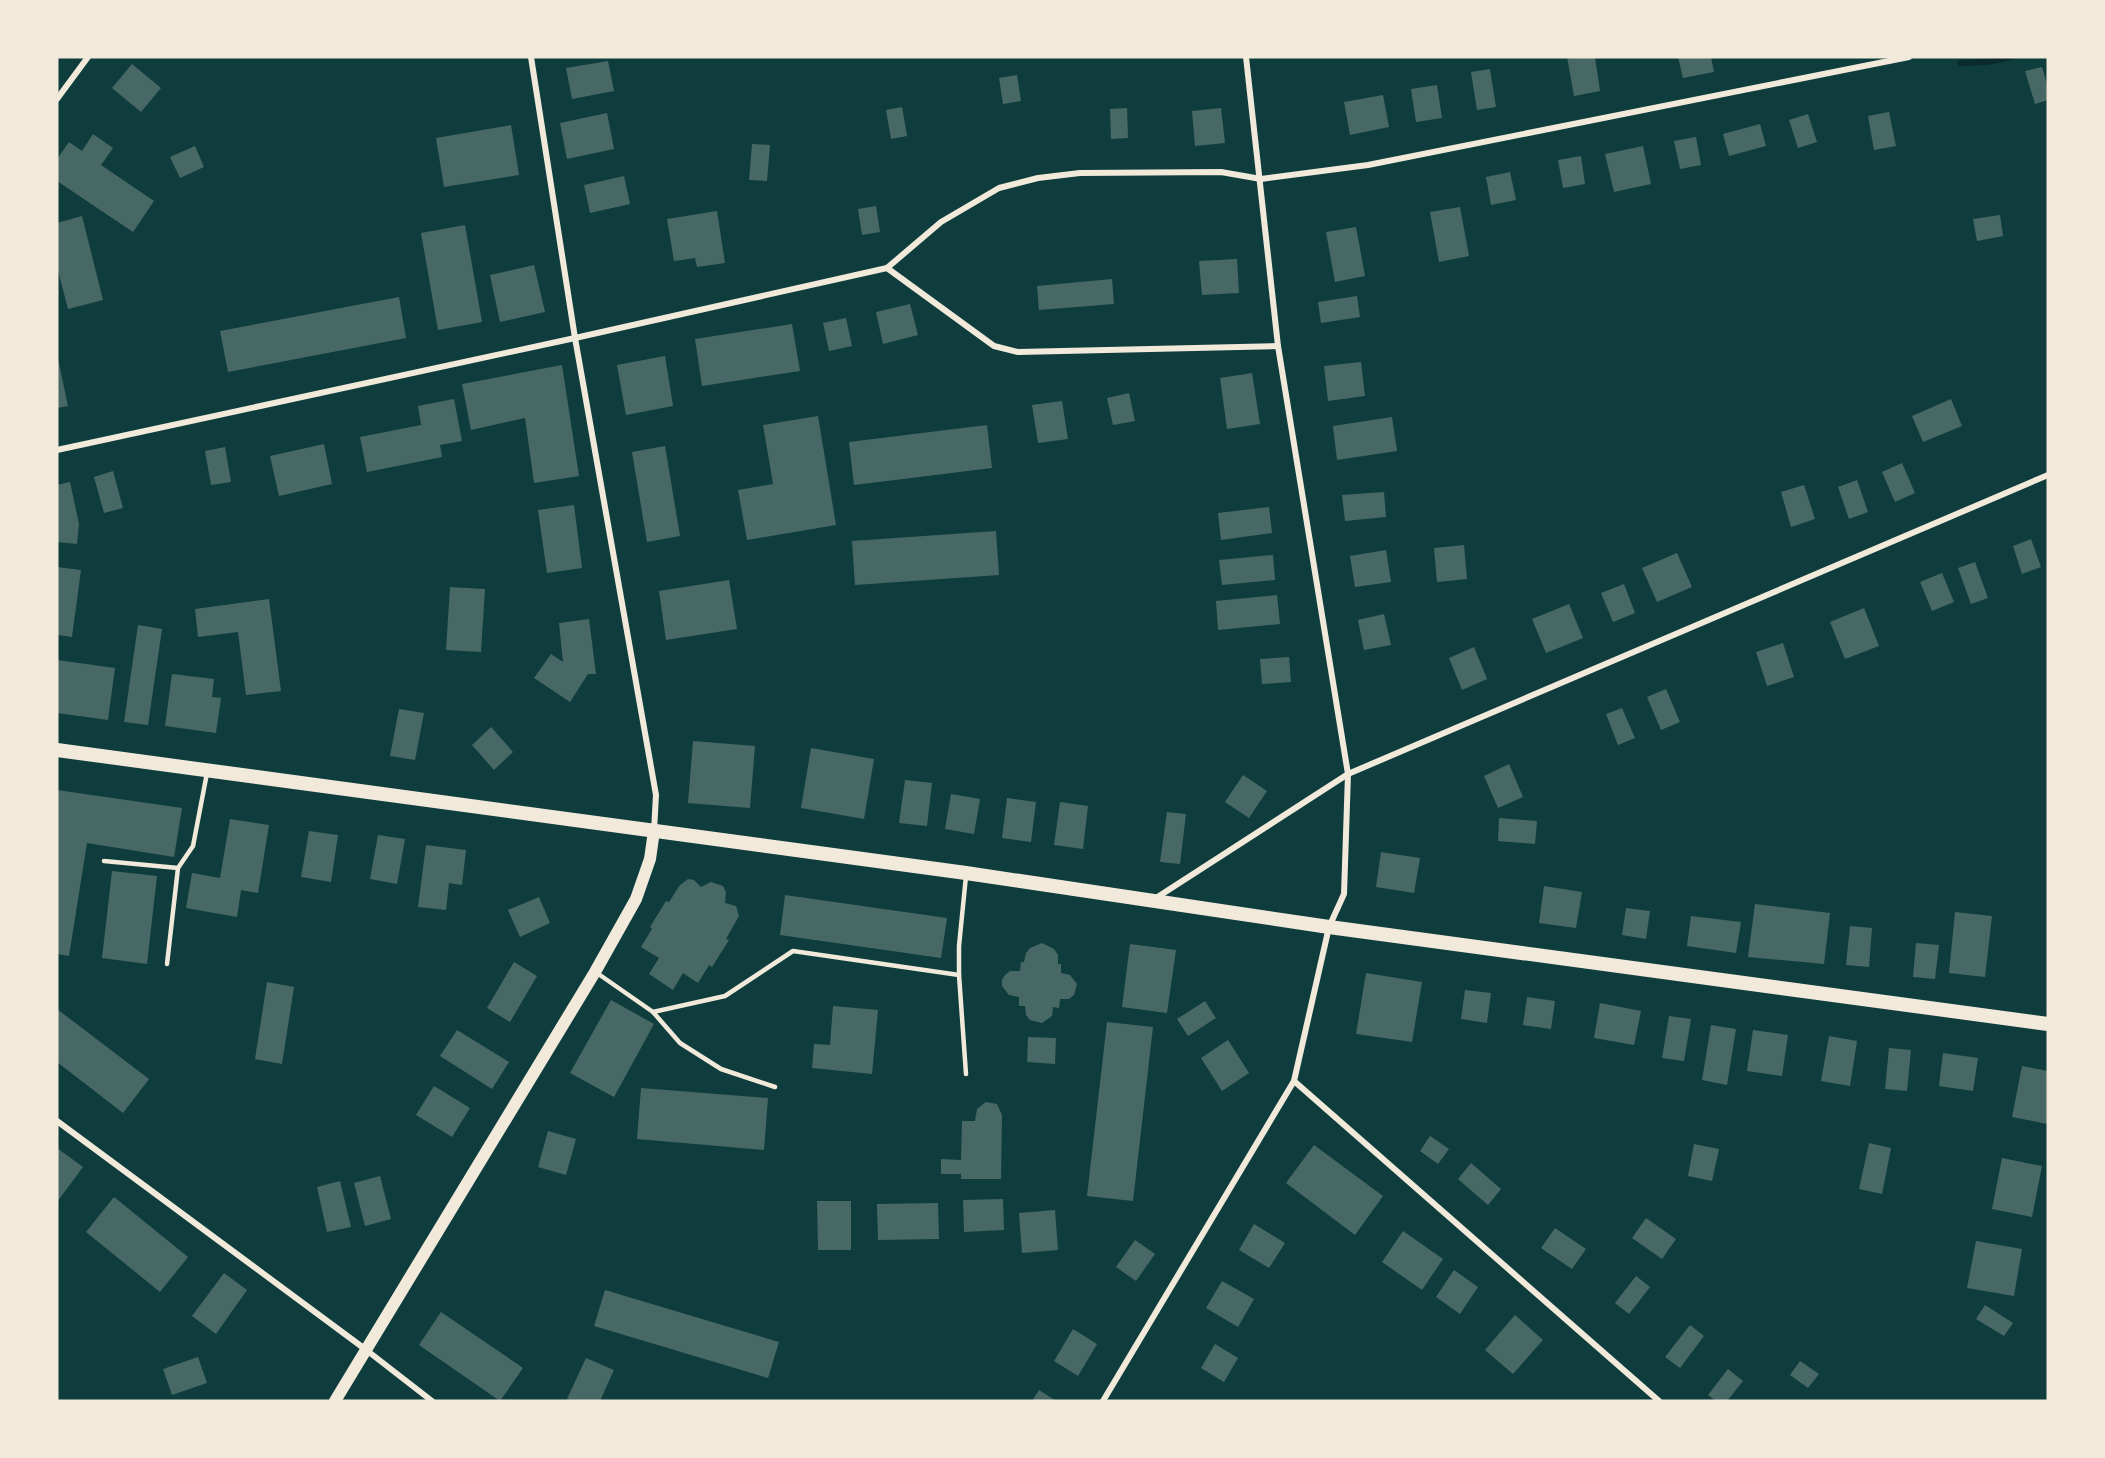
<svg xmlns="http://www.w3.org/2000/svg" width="2105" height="1458" font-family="'Playfair Display',serif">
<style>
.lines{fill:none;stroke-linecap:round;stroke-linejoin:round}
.stream{stroke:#0a2a2b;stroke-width:6}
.building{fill:#486865}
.service{stroke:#f1e9da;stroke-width:4.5}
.minor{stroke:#f1e9da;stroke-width:6}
.secondary{stroke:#f1e9da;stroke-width:12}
.primary{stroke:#f1e9da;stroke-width:14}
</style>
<rect width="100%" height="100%" fill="#0f3d3e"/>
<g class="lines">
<polyline class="stream" points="1961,63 1987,62 2011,57"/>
</g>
<g class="building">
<polygon points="1567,57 1595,57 1600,91 1574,96"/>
<polygon points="1678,57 1711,57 1714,72 1683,78"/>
<polygon points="608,61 614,91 572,99 566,68"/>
<polygon points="132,64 161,88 141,112 112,88"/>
<polygon points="2042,67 2048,87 2048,100 2035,104 2025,71"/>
<polygon points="1490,69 1496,107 1477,110 1471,72"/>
<polygon points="1017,75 1021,101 1003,104 999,78"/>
<polygon points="1437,85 1442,118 1416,122 1411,89"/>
<polygon points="1383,95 1389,127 1350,135 1344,102"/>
<polygon points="902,107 907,136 891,139 886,110"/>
<polygon points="1127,108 1128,138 1111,139 1110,109"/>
<polygon points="1221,108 1225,143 1195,146 1192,111"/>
<polygon points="1889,112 1896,146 1874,150 1868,116"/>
<polygon points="607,113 614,149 567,159 560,123"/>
<polygon points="1808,114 1817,142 1798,148 1789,120"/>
<polygon points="1760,124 1766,146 1729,156 1723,134"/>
<polygon points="511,125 519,175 444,187 436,138"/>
<polygon points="93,134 113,148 101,165 154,201 133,232 57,181 57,159 69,142 82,151"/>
<polygon points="1696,137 1701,165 1680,169 1674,141"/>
<polygon points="752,144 770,145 767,181 749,180"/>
<polygon points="195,146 204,167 180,178 170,157"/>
<polygon points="1643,146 1651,184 1614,192 1605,154"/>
<polygon points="1581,156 1585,184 1563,188 1558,160"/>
<polygon points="1510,172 1516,200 1491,205 1486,177"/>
<polygon points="624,176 630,204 590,213 584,185"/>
<polygon points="876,206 880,232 862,235 858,209"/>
<polygon points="1460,207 1469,256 1439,262 1430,212"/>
<polygon points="717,211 725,263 697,267 695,258 674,261 667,219"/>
<polygon points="2000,215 2003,236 1977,241 1973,219"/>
<polygon points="82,216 103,300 68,309 57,267 57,223"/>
<polygon points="465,225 482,322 438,330 421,233"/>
<polygon points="1356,227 1365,276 1335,282 1326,232"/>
<polygon points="1237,259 1239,293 1202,295 1199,261"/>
<polygon points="534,265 545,312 500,322 490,275"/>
<polygon points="1112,279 1114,304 1039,310 1037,286"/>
<polygon points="1357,296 1360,317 1321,323 1318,302"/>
<polygon points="399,297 406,338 228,372 220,331"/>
<polygon points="910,304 918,335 883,344 876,312"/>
<polygon points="846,318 852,346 829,351 823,323"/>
<polygon points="792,324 800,371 702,386 695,339"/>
<polygon points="57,354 68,406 57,408"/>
<polygon points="665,356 673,406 626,415 617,365"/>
<polygon points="1361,362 1365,396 1328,401 1324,366"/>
<polygon points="562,365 579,476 534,483 525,418 471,430 462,384"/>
<polygon points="1252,373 1260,424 1227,429 1220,378"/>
<polygon points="1129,393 1135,421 1113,425 1107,398"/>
<polygon points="454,399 462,441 440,445 442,457 367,472 360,437 421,425 418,406"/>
<polygon points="1951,399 1962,426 1923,442 1912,416"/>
<polygon points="1062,401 1068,439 1038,443 1032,405"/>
<polygon points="818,416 836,525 747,540 738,490 773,484 763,425"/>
<polygon points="1392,417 1397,451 1337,460 1333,426"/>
<polygon points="987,425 992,468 854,485 849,442"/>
<polygon points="324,444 332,484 279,496 270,456"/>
<polygon points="665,446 680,536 647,542 632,452"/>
<polygon points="225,447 231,482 211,485 205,451"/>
<polygon points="1902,463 1915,493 1895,502 1882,472"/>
<polygon points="113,471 123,508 104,513 94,477"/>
<polygon points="1857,480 1868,512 1849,519 1838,487"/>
<polygon points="70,482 79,524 77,544 57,542 57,485"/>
<polygon points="1804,485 1815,519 1791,527 1781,492"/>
<polygon points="1384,492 1386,517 1345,521 1342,495"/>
<polygon points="574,505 582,568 547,573 538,510"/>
<polygon points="1269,507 1272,533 1221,540 1218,513"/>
<polygon points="996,531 999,575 855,585 852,541"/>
<polygon points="2031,539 2041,567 2022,574 2013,546"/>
<polygon points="1464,545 1467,579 1437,582 1434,548"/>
<polygon points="1386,550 1391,582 1355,587 1350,556"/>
<polygon points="1677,553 1692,587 1657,602 1642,568"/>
<polygon points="1273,555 1275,580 1222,585 1219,560"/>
<polygon points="1975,562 1988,598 1971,604 1958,568"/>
<polygon points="57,567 81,570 72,637 57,635"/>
<polygon points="1942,573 1954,602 1932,611 1920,582"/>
<polygon points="729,580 737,629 666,640 659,591"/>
<polygon points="1624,584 1635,613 1613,622 1601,593"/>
<polygon points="450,587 485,589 481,652 446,650"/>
<polygon points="1277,595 1280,624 1218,630 1216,601"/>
<polygon points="269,599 281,691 246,695 238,632 198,637 195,609"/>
<polygon points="1569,604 1583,638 1546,653 1532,619"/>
<polygon points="1864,608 1879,646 1845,659 1830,622"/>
<polygon points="1384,614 1391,645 1364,650 1358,620"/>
<polygon points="589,619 596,674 588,674 570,702 534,678 551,654 563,662 559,623"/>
<polygon points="138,625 162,629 148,725 124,722"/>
<polygon points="1783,643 1794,677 1767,686 1756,652"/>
<polygon points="1474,647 1487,679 1462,690 1449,658"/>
<polygon points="1289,657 1291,682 1262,684 1260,659"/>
<polygon points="57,660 115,668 108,720 57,713"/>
<polygon points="172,674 214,679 212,697 221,698 216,733 165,726"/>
<polygon points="1666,689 1680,722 1661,730 1647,697"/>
<polygon points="1622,708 1635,738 1618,745 1606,714"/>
<polygon points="399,709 424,713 415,760 390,756"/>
<polygon points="491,727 513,752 494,770 472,745"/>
<polygon points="693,741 755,746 750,808 688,803"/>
<polygon points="811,748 874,759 864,819 801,808"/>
<polygon points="1509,764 1523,797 1498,808 1484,776"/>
<polygon points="1243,775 1267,791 1249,818 1225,802"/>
<polygon points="905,780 932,783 927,826 899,823"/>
<polygon points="57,790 182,808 174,857 87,843 69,956 57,954"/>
<polygon points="951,794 980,799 974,834 945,829"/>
<polygon points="1007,798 1036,802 1031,842 1002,838"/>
<polygon points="1060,802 1088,806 1083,849 1054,845"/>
<polygon points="1167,812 1186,814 1180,864 1160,862"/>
<polygon points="1499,818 1537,821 1535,844 1498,841"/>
<polygon points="230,819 269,825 258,893 241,890 237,917 186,908 192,873 220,878"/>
<polygon points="309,831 338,835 331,882 301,877"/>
<polygon points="378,835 405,839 397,884 370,879"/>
<polygon points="426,845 466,850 462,885 449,883 446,910 418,907"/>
<polygon points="1381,852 1420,858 1414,893 1376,887"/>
<polygon points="112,871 157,876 147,964 102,958"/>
<polygon points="688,879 694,880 701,887 711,882 723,886 726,892 725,903 736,906 739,916 726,939 729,940 712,967 709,965 698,983 683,973 673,990 649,974 659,958 641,947 652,929 650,927 666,901 669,902 680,885"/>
<polygon points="1544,886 1582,892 1576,928 1539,923"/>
<polygon points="785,895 947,918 941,958 780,935"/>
<polygon points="539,897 550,923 520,937 508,910"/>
<polygon points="1755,904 1830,913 1824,964 1748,957"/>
<polygon points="1626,908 1650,911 1646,939 1622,935"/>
<polygon points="1955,912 1992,916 1985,977 1949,973"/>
<polygon points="1691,916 1741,922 1736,953 1687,946"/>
<polygon points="1850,926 1872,928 1869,967 1846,965"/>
<polygon points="1042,943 1054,949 1058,955 1058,964 1061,964 1061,973 1070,975 1077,984 1074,995 1069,999 1060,999 1059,1008 1053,1007 1052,1016 1042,1023 1030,1020 1026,1015 1025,1006 1019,1006 1019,997 1009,995 1002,986 1002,980 1005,975 1010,971 1020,971 1021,962 1024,962 1026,953 1030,948"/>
<polygon points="1916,943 1939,945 1935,979 1913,977"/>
<polygon points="1130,944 1176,950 1167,1013 1122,1007"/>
<polygon points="514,962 537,976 510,1022 487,1008"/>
<polygon points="1366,973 1422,982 1412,1042 1356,1034"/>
<polygon points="267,982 294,987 282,1064 255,1059"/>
<polygon points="1465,990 1491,993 1487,1023 1461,1019"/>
<polygon points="1527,997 1555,1001 1551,1029 1523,1025"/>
<polygon points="611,1000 654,1024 614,1097 570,1073"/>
<polygon points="1205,1001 1216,1018 1188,1036 1177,1019"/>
<polygon points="1600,1003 1641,1011 1634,1045 1594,1038"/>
<polygon points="833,1006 878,1010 872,1074 812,1068 814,1044 830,1045"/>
<polygon points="57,1009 149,1079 123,1113 57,1062"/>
<polygon points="1669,1016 1691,1019 1684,1061 1662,1058"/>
<polygon points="1107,1022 1153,1027 1133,1201 1087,1196"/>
<polygon points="1711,1025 1736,1029 1727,1085 1702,1080"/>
<polygon points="457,1030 509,1062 492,1089 440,1056"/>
<polygon points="1753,1030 1788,1035 1782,1076 1747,1071"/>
<polygon points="1829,1036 1857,1041 1850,1086 1821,1081"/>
<polygon points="1028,1037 1056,1038 1055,1064 1027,1062"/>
<polygon points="1228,1040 1249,1073 1222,1091 1201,1058"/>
<polygon points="1889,1048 1911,1050 1907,1091 1885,1089"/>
<polygon points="1943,1053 1978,1058 1973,1091 1939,1086"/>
<polygon points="2022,1066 2048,1071 2048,1124 2012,1117"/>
<polygon points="434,1086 470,1108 452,1137 416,1115"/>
<polygon points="641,1088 768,1098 764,1150 637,1139"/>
<polygon points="986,1102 997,1104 1002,1115 1001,1179 961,1179 961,1174 941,1174 941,1159 961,1160 962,1121 975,1121 977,1109"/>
<polygon points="548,1131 576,1139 566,1175 538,1167"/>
<polygon points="1430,1136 1449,1149 1438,1164 1420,1151"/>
<polygon points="1869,1143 1891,1148 1882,1194 1859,1189"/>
<polygon points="1694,1144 1719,1149 1712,1181 1688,1176"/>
<polygon points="1314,1145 1383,1196 1355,1235 1286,1183"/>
<polygon points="57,1148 83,1167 57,1202"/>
<polygon points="2002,1158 2042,1166 2032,1217 1992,1209"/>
<polygon points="1471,1163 1501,1189 1488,1205 1458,1179"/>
<polygon points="380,1176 391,1219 365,1226 354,1183"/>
<polygon points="340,1181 351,1227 327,1232 317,1187"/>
<polygon points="114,1197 188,1257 160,1292 86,1232"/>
<polygon points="1003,1199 1004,1230 964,1232 963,1200"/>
<polygon points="817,1201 851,1201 851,1250 818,1250"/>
<polygon points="938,1203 939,1239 878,1240 877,1204"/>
<polygon points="1055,1210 1058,1250 1022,1253 1019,1213"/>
<polygon points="1646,1218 1676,1239 1662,1259 1632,1238"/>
<polygon points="1254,1224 1285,1243 1269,1268 1239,1250"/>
<polygon points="1555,1228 1586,1249 1572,1269 1541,1248"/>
<polygon points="1403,1231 1443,1259 1422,1290 1382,1262"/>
<polygon points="1135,1240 1155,1254 1136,1281 1116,1267"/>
<polygon points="1976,1241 2022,1249 2014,1296 1967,1288"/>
<polygon points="1454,1270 1478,1287 1460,1314 1436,1297"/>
<polygon points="224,1273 247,1290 216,1334 192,1316"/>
<polygon points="1636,1276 1650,1287 1629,1314 1615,1303"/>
<polygon points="1222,1281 1254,1299 1238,1327 1206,1308"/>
<polygon points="605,1290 779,1342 768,1378 594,1326"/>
<polygon points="1985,1305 2013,1323 2004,1336 1976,1319"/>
<polygon points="441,1312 523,1368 500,1401 419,1345"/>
<polygon points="1515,1315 1543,1340 1513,1374 1485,1350"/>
<polygon points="1690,1325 1704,1336 1680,1368 1665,1357"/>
<polygon points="1073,1329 1097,1344 1078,1376 1054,1361"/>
<polygon points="1215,1344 1238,1358 1224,1382 1201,1368"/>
<polygon points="198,1357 207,1383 172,1395 163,1369"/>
<polygon points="586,1358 614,1370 600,1401 573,1401 567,1399"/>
<polygon points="1800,1361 1819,1374 1808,1388 1790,1375"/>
<polygon points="1728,1369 1743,1381 1727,1401 1716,1401 1708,1395"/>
<polygon points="1039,1390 1056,1401 1032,1401"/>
</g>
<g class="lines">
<g class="service">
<polyline points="104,861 178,868"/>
<polyline points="966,876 959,946 959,975 966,1074"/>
<polyline points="167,964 178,868 193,846 207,773"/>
<polyline points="597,973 653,1012 680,1043 721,1069 775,1087"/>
<polyline points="653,1012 725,996 793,951 959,975"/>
</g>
<g class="minor">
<polyline points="531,57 575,338 656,795 654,831"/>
<polyline points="1246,57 1278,346 1348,774 1344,894 1329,927 1294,1081 1659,1401"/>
<polyline points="57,99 88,57"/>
<polyline points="887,268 994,346 1018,352 1278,346"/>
<polyline points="57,450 575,338 887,268 941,222 999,188 1038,178 1080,173 1221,172 1261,179 1368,165 1909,57"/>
<polyline points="1156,898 1348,774 2048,475"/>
<polyline points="57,1121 365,1349 432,1401"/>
<polyline points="1103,1401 1294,1081"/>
</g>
<polyline class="secondary" points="335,1401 595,972 636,899 650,859 654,831"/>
<polyline class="primary" points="57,750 966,873 1329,927 2048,1024"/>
</g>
<rect width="2105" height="1458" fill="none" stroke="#f1e9da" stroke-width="117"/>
</svg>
